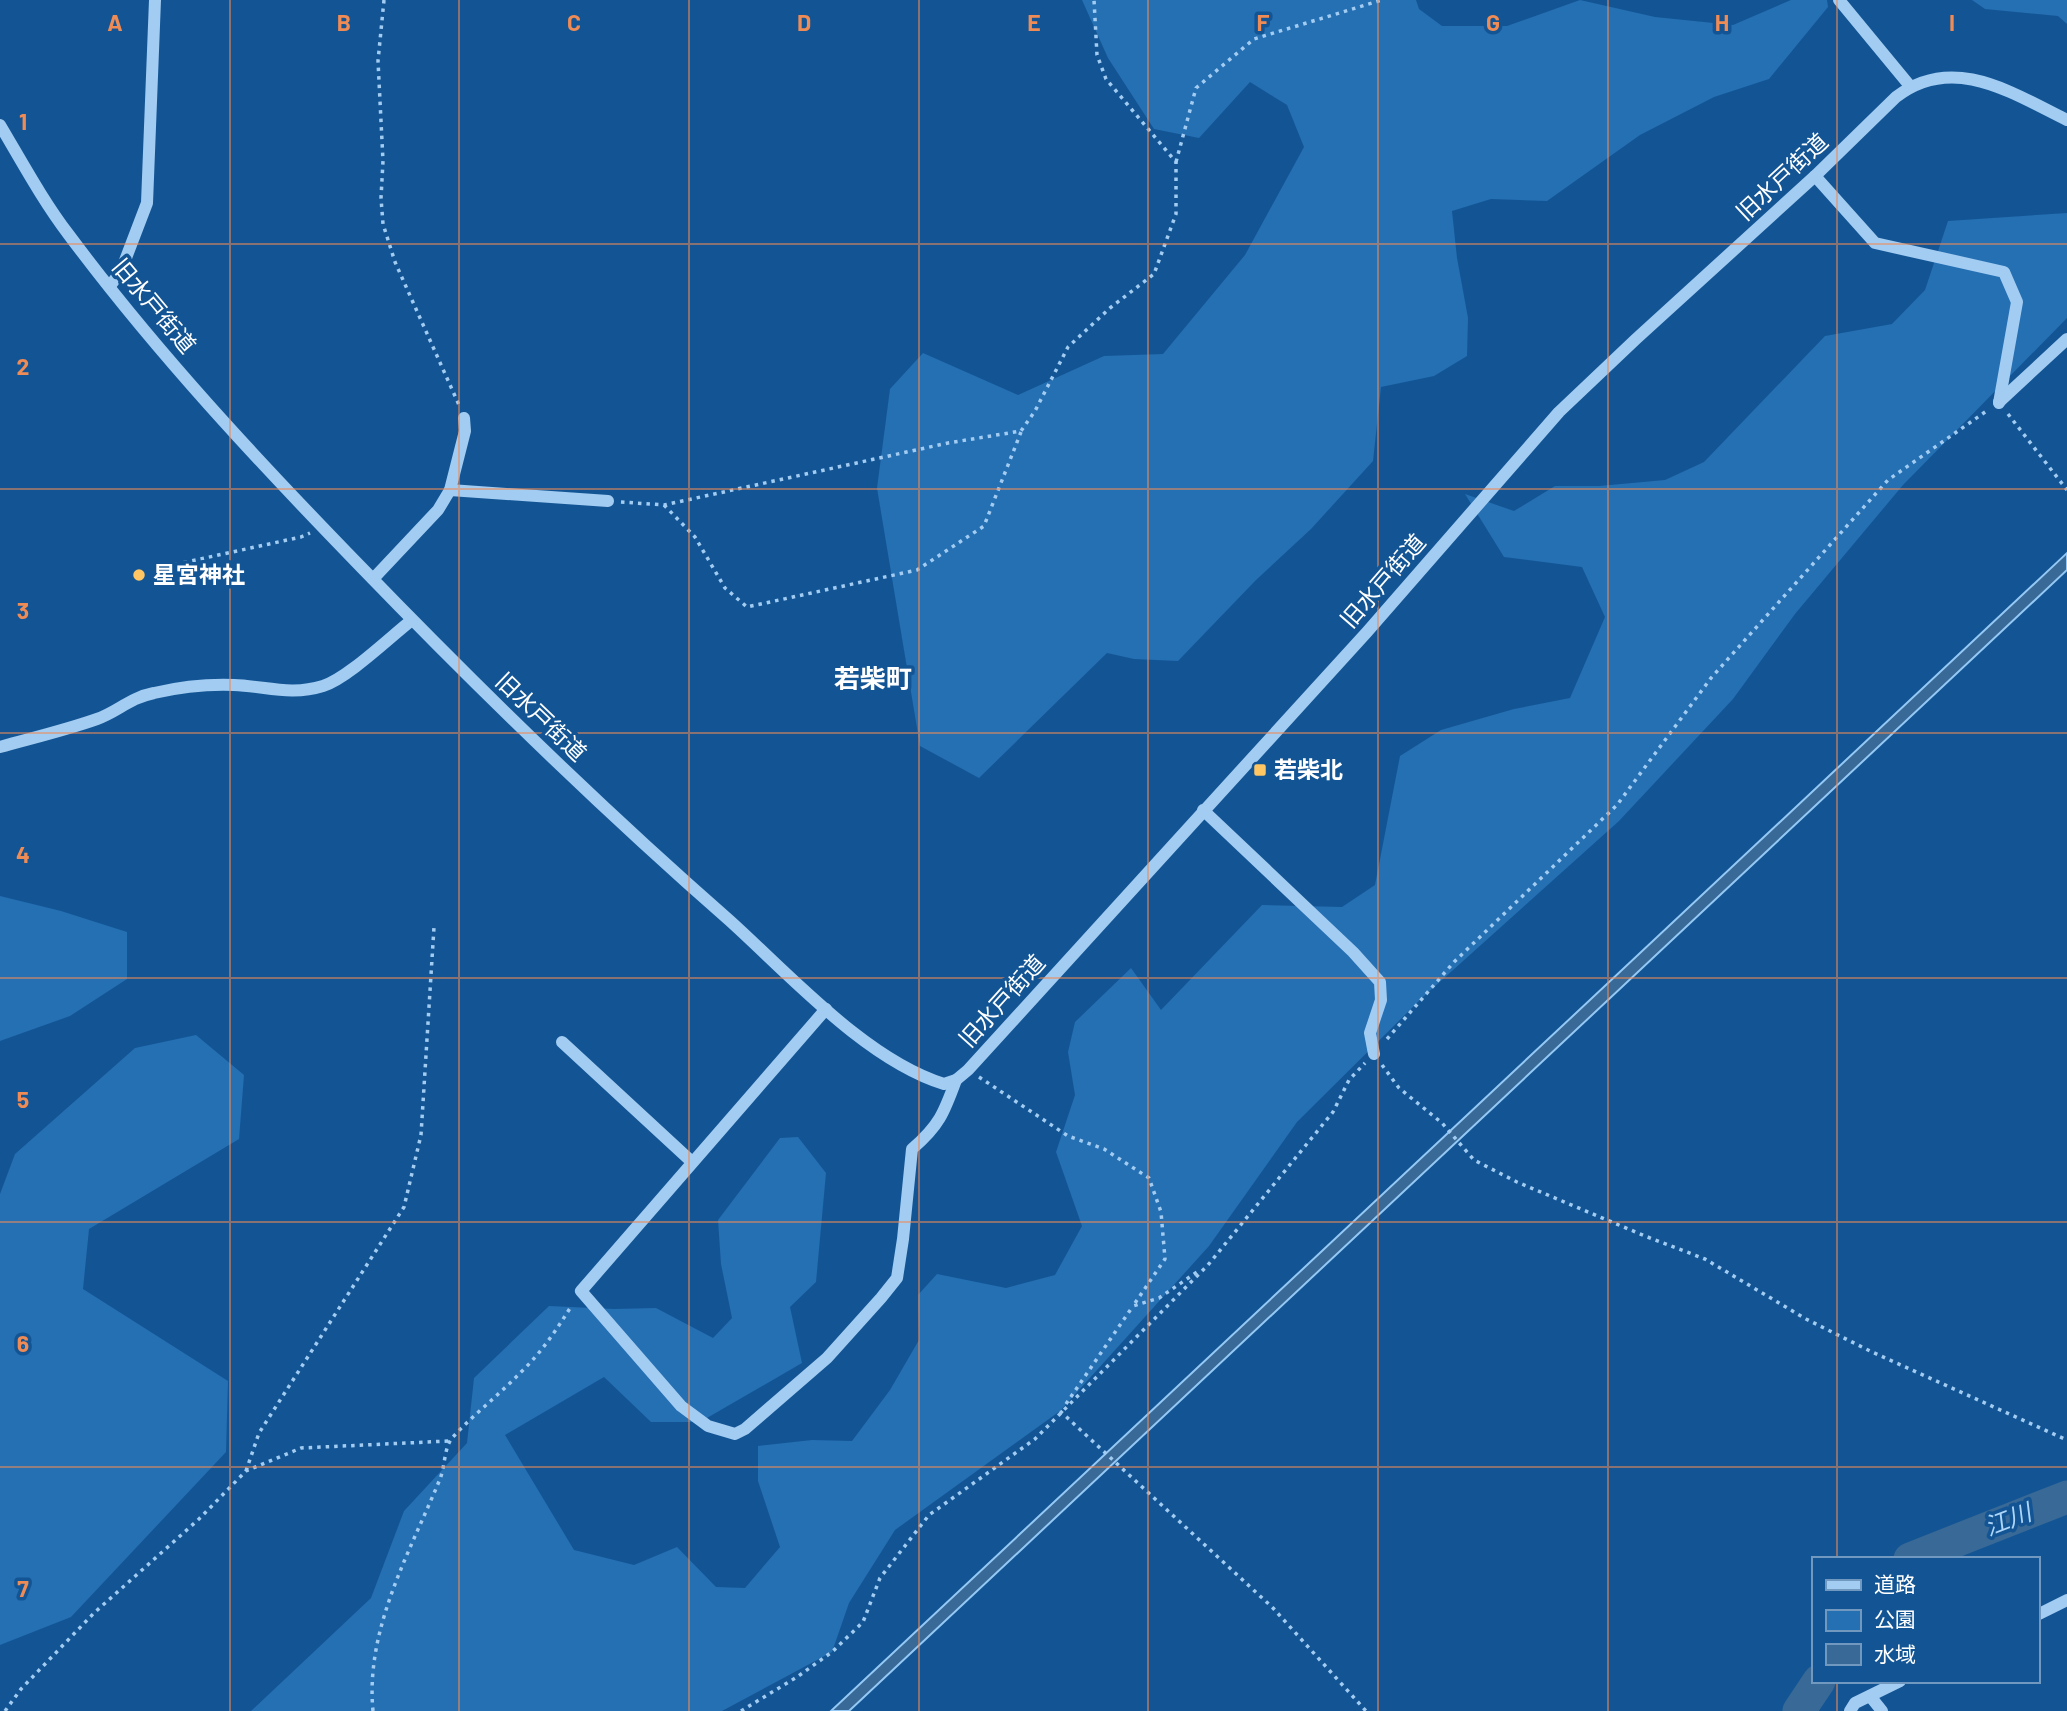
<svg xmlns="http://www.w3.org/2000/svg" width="2067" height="1711" font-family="Barlow,'Noto Sans JP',sans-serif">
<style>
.green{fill:#256fb3}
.water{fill:#396996;stroke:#94c8f5;stroke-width:2}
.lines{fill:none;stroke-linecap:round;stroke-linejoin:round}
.river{stroke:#396996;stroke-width:33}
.path{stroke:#a2ccf2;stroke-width:3.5;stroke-dasharray:3.5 5;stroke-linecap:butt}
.minor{stroke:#a2ccf2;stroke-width:12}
.grid{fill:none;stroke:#ef8b55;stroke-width:2;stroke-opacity:0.55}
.poi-dot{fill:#ffc663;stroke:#135594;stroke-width:2.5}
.labels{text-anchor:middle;stroke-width:7;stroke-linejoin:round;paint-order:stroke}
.street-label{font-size:23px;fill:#fff;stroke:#135594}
.poi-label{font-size:23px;font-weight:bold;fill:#fff;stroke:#135594;text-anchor:start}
.water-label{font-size:24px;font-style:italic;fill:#aed6f9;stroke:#135594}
.quarter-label{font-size:26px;font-weight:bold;fill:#fff;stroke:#135594}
.grid-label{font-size:23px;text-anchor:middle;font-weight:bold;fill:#ef8b55;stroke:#135594;stroke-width:7;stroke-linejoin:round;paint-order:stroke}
</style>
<rect width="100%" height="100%" fill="#135594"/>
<g class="green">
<polygon points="1082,0 1416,0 1419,9 1442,26 1507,26 1580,0 1655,17 1733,25 1791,0 1827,0 1828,7 1769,79 1714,97 1640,135 1547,201 1491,199 1452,211 1457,258 1468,318 1467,356 1434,376 1381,387 1373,461 1311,529 1256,580 1178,661 1134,659 1107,653 979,778 920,746 877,488 890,389 923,353 1018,395 1104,356 1163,354 1245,255 1304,147 1287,105 1250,82 1199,138 1154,129 1108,58"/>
<polygon points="1972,0 2067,0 2067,24 2058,16 1985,9"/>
<polygon points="2067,213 2067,318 1903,485 1795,614 1733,699 1619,821 1423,997 1297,1122 1209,1246 1060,1411 895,1530 849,1603 832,1652 722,1711 251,1711 371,1598 404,1511 467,1443 474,1378 549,1306 614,1309 656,1308 713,1338 732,1318 721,1264 718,1220 780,1138 798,1137 826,1173 816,1282 790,1307 802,1363 700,1422 651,1422 604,1377 505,1435 574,1550 634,1565 677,1547 716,1587 745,1588 780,1547 758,1481 758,1446 812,1440 852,1441 890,1390 919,1340 918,1295 937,1274 1006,1288 1055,1275 1082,1226 1056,1152 1075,1095 1068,1052 1075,1022 1131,968 1161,1010 1262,905 1342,907 1375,885 1400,756 1441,730 1514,709 1570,698 1605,617 1582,567 1504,557 1465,494 1514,511 1555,486 1599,486 1665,480 1704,462 1825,336 1892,324 1925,290 1948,221"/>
<polygon points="0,896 61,911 127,932 127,979 70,1016 0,1041"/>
<polygon points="196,1035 244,1075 239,1139 89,1229 83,1289 228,1381 226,1452 71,1617 0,1645 0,1194 15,1154 135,1048"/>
</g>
<polygon class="water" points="2067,553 2067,570 849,1711 831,1711"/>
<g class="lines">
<g class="river">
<polyline points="1910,1559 2067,1497"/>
<polyline points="1799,1711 1819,1681"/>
</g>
<g class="path">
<polyline points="384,0 378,61 383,161 381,198 383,224 395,262 459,405"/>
<polyline points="1176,162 1196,88 1254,39 1382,0"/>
<polyline points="2008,414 2067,490"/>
<polyline points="621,502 664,505 948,443 1021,431 1035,411 1068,347 1110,308 1154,274 1176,214 1176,162 1106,79 1097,55 1094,0"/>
<polyline points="664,505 695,537 725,588 747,607 917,570 984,526 1021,432"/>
<polyline points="159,568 301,537 310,533"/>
<polyline points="1387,1039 1454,962 1617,805 1711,678 1888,480 1988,410"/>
<polyline points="1382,1065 1399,1088 1442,1123 1474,1160 1517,1182 1645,1236 1705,1259 1806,1319 1870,1351 2067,1440"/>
<polyline points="979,1077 1068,1136 1104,1149 1149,1178 1161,1212 1165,1259 1133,1306 1159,1298 1200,1270"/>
<polyline points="1066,1404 1133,1306"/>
<polyline points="1060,1411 1273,1608 1366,1711"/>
<polyline points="246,1471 259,1433 404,1207 421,1135 434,927"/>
<polyline points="5,1711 21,1689 94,1613 199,1519 246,1471 301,1448 449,1441"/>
<path d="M373,1711c-8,-82 37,-159 67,-232 5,-12 4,-31 12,-41 21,-23 47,-43 69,-66 21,-20 36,-43 51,-67"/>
<polyline points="741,1711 797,1677 832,1652 863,1622 880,1578 929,1515 1035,1439 1208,1265 1333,1112 1349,1080 1365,1063"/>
</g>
<g class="minor">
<polyline points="1839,0 1910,86"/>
<path d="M0,125c22,37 43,76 69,110 88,118 189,226 292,332 118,122 240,241 368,353 60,54 137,140 215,164l12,-4 12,-10 399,-438 192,-220 77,-73 179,-163 81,-79c57,-44 116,-4 171,23"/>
<polyline points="1815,176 1875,243 2004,272 2017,302 1999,403"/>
<polyline points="110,286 121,271 147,203 155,0"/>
<polyline points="1999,402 2067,339"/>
<polyline points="450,490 608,501"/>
<polyline points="373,579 438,510 450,490 465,431 464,418"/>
<path d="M0,747c32,-9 66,-17 97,-28 22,-8 32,-21 57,-26 26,-6 54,-9 80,-8 31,1 57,11 89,1 25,-8 67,-49 89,-66"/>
<polyline points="1203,810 1353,952 1380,982 1381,1000 1370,1033 1374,1054"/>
<path d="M826,1009l-245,282 100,115 27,20 27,8 10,-5 82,-71 54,-60 16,-20 6,-39 9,-90c27,-23 32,-36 44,-69"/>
<polyline points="562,1042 692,1162"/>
<polyline points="2037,1615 2067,1600"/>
<polyline points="1870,1696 1882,1711"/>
<polyline points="1850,1711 1855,1703 1900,1681"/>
</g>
</g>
<path class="grid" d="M230,0v1711M459,0v1711M689,0v1711M919,0v1711M1148,0v1711M1378,0v1711M1608,0v1711M1837,0v1559M0,244h2067M0,489h2067M0,733h2067M0,978h2067M0,1222h2067M0,1467h2067M1837,1681v30"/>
<g class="poi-dot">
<circle cx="139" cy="575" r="7"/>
<rect x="1253" y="763" width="14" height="14" rx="3.5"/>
</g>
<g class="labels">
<g class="street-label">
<text transform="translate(1782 177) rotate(-43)" y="8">旧水戸街道</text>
<text transform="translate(154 306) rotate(50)" y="8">旧水戸街道</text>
<text transform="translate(1383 581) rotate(-49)" y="8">旧水戸街道</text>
<text transform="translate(541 717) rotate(44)" y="8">旧水戸街道</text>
<text transform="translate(1002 1001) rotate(-48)" y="8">旧水戸街道</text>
</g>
<g class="poi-label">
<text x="153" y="583">星宮神社</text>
<text x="1274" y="778">若柴北</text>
</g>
<g class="water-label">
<text transform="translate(2008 1520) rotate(-21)" y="8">江川</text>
</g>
<g class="quarter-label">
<text x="873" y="688">若柴町</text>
</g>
</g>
<g class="grid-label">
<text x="115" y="31">A</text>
<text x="344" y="31">B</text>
<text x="574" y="31">C</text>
<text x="804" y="31">D</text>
<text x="1034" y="31">E</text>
<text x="1263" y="31">F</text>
<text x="1493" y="31">G</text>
<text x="1722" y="31">H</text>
<text x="1952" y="31">I</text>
<text x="23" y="130">1</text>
<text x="23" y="375">2</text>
<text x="23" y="619">3</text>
<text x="23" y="863">4</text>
<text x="23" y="1108">5</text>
<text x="23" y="1352">6</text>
<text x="23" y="1597">7</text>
</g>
<rect x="1812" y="1557" width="228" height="126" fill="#135594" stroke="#7199bf" stroke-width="2"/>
<rect x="1826" y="1580" width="35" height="10" fill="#a2ccf2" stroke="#7199bf" stroke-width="2"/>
<text x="1874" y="1592" font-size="21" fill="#ffffff">道路</text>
<rect x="1826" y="1610" width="35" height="21" fill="#256fb3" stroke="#7199bf" stroke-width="2"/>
<text x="1874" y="1627" font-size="21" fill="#ffffff">公園</text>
<rect x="1826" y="1644" width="35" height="21" fill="#396996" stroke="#7199bf" stroke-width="2"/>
<text x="1874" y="1662" font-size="21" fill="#ffffff">水域</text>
</svg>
